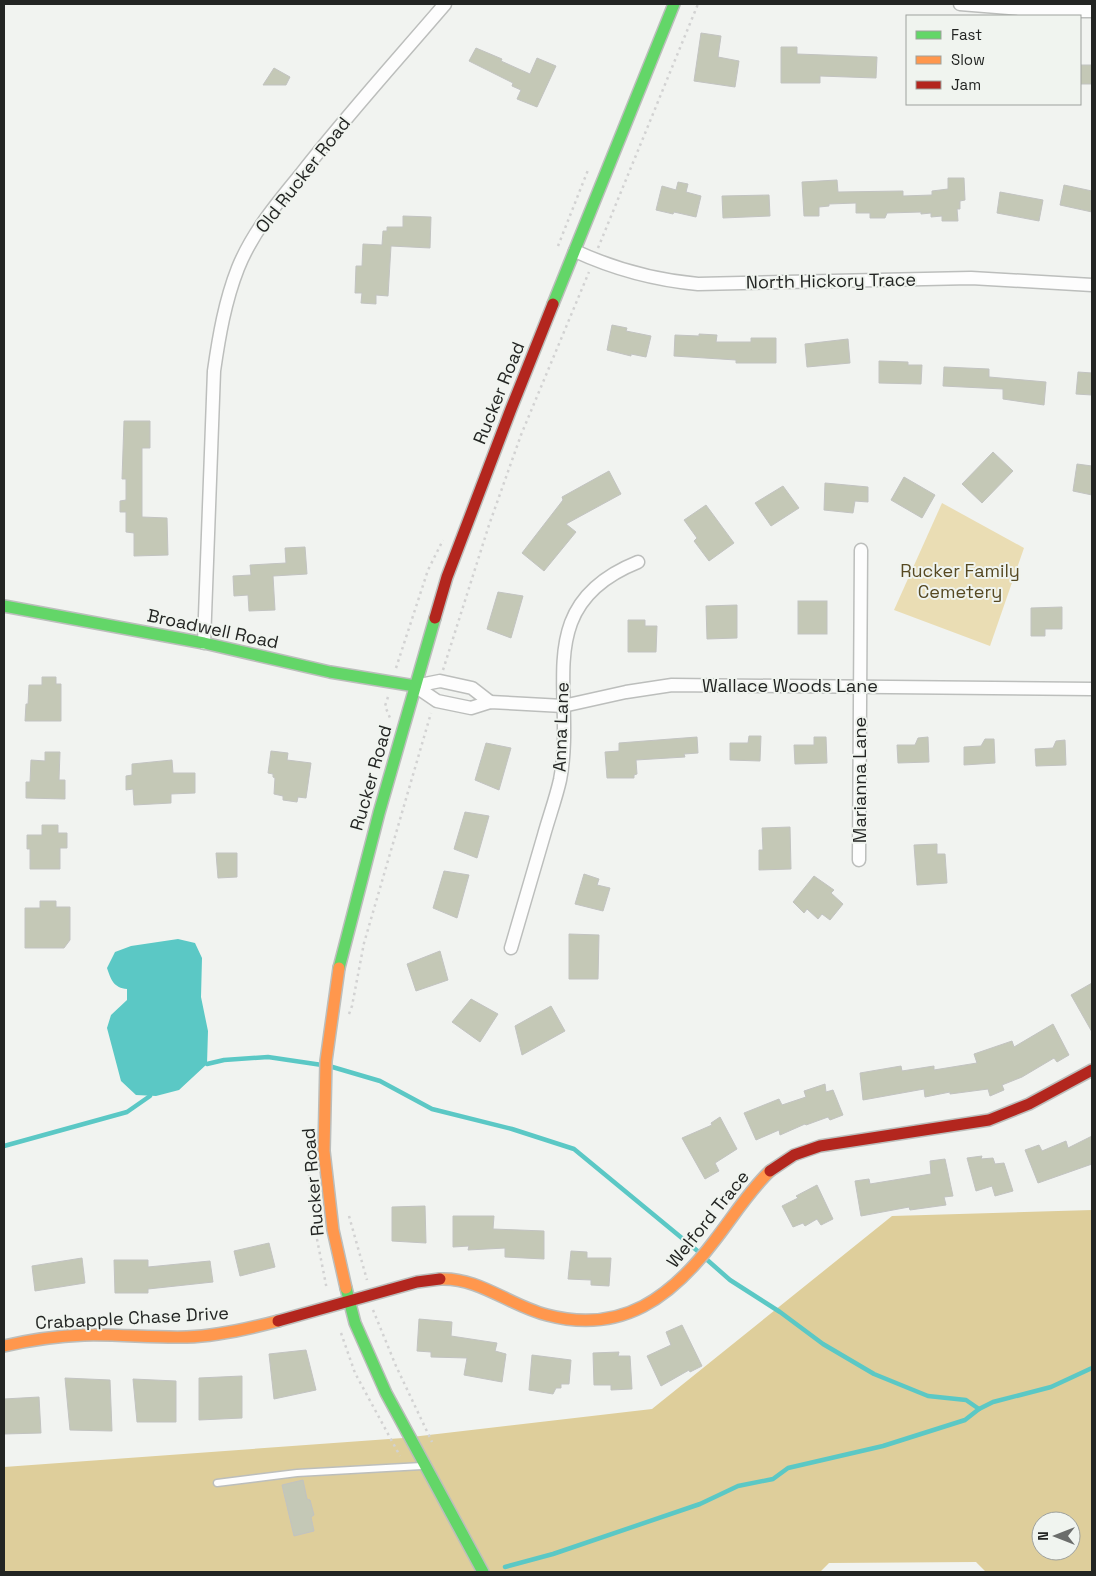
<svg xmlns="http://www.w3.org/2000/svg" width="1096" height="1576" font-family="'Space Grotesk',sans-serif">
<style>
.green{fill:#eaddb4}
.forest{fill:#dece9b;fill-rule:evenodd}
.water{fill:#5bc8c5}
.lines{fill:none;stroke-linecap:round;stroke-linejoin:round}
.stream{stroke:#5bc8c5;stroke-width:4.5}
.building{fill:#c4c8b6;stroke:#c2c3c1}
.lane-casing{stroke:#bcbebc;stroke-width:9}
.street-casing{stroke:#bcbebc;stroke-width:15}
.fast-casing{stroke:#bcbebc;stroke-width:14}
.slow-casing{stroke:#bcbebc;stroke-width:14}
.jam-casing{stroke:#bcbebc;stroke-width:14}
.path{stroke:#d2d2d2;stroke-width:2.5;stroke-dasharray:2.5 4;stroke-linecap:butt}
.lane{stroke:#fdfdfd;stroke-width:6}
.street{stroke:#fdfdfd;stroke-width:12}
.fast{stroke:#63d668;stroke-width:11}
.slow{stroke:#ff974d;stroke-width:11}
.jam{stroke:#b3261e;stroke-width:11}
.labels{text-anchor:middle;stroke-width:4;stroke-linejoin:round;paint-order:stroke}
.street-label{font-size:18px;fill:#232523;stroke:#f0f4ef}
.park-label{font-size:18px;fill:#564922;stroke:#f0f4ef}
</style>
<rect width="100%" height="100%" fill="#f1f3f0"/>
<polygon class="green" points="942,503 1024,548 990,646 894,610"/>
<path class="forest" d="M1092,1210v362h-106l-10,-10 -147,1 -9,9h-816v-105l399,-29 249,-29 240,-193zM1041,1521h30v30h-30z"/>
<path class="water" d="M178,939l17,4 7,15 -1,39 7,34 -1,33 -28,26 -23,6 -20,-1 -15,-14 -14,-53 4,-13 16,-15v-11c-13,-1 -16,-9 -20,-21l8,-16 16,-6z"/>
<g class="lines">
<g class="stream">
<polyline points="207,1064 224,1060 268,1057 322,1065"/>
<polyline points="329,1066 380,1081 432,1109 512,1129 574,1149 700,1253"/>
<polyline points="4,1146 127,1112 150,1096"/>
<polyline points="705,1258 730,1280 780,1312 823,1344 874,1374 928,1396 966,1400 979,1409"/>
<polyline points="505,1567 553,1554 700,1504 738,1486 773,1479 788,1468 883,1446 965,1420 979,1409 993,1402 1051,1387 1092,1368"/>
</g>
</g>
<g class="building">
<polygon points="701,33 721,36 718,57 739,61 735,87 694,81"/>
<polygon points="781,47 797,47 797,54 877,57 876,78 820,76 820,83 781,83"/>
<polygon points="476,48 502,59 501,61 530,74 537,58 556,66 537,107 517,99 521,90 512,86 513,83 469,61"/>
<rect x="1080" y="65" width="12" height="19"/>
<polygon points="274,68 290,77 286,85 263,85"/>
<polygon points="948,178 964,178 965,200 960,201 960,209 957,209 958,221 942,221 942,216 931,217 931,213 921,214 921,212 887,213 885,218 870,218 870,213 856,213 856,203 829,204 829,206 819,207 819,216 804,216 802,182 837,180 838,192 903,191 903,196 932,195 932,191 948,189"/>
<polygon points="678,182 688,184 686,192 701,196 696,217 674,212 673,214 656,210 662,186 676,190"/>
<polygon points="1064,185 1092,191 1092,212 1060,205"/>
<polygon points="1000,192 1043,200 1039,221 997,213"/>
<polygon points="769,195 770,216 723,218 722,196"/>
<polygon points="403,216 431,217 430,248 391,246 388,296 376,295 376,304 361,303 362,293 355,293 356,266 362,266 363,244 382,245 383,231 387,231 387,227 403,227"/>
<polygon points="612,325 627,328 626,331 651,336 646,357 631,354 631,356 607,350"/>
<polygon points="699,334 717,335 716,342 751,342 751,338 776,338 776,363 736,363 736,360 674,356 675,335 699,336"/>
<polygon points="848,339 850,363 807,367 805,344"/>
<polygon points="879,361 908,362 908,365 922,365 921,384 879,383"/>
<polygon points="944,367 989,369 989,377 1046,382 1044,405 1003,399 1003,389 943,386"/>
<polygon points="1078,372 1092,373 1092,395 1076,394"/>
<polygon points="124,421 150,421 150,448 142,448 142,517 167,518 168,555 134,556 134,533 126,532 126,512 120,512 120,501 126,500 126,479 122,479"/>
<polygon points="993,452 1013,471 982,503 962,484"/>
<polygon points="1077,464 1092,466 1092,495 1073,491"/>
<polygon points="609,471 621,494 566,524 576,532 544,571 522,553 563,500 562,497"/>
<polygon points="904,477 935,495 922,518 891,500"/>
<polygon points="825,483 868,487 868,502 855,501 853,513 824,510"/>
<polygon points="783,486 799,508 771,526 755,503"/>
<polygon points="706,505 734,543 709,561 694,541 697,538 684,520"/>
<polygon points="305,547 307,574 273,576 275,610 249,611 248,595 234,596 233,576 251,575 250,565 286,563 285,548"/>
<polygon points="498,592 523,596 511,638 487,629"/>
<rect x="798" y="601" width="29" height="33"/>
<polygon points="737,605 737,638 707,639 706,606"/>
<polygon points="1062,607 1062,629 1045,629 1045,636 1031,636 1031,608"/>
<polygon points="628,620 645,620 645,626 657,626 656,652 628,652"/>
<polygon points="42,677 56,677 56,684 61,684 61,721 25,721 26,704 28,704 29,685 42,685"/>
<polygon points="749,736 761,736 760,761 730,760 730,743 748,743"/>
<polygon points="697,737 698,753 684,754 685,757 636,760 637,774 634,775 634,778 607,778 605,752 619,751 619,743"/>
<polygon points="814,737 826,737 827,763 795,764 794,745 814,745"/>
<polygon points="928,737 929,762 898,763 897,745 915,745 918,738"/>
<polygon points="985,739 994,739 995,763 964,765 964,747 981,746"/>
<polygon points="1065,740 1066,765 1036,766 1035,749 1053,748 1056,741"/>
<polygon points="486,743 511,748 499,790 475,780"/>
<polygon points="271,751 288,753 287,760 311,763 306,798 298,797 297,802 283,800 283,796 274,794 275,778 273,777 273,774 268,773"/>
<polygon points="45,752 60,752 59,780 65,780 65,799 26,798 26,782 30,782 31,760 45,761"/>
<polygon points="172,760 173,773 195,773 195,793 171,794 171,803 134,805 133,789 126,790 126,776 132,775 132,764"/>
<polygon points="465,812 489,816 477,858 454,849"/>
<polygon points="42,825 58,825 58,833 67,833 67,848 60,848 60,869 30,869 30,849 27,849 27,835 42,835"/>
<polygon points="790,827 791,869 759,870 759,850 763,850 762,828"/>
<polygon points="937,844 937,854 945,854 947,883 917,885 914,845"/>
<polygon points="216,853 237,853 237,877 218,878"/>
<polygon points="444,871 469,875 457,918 433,908"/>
<polygon points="584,874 599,879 597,885 610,888 603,911 575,904"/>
<polygon points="814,876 834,890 831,893 843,904 830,920 822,914 818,919 807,909 804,913 793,902"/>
<polygon points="40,901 56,901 56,907 70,907 70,940 64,948 25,948 25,908 40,908"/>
<polygon points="569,934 599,935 598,979 569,979"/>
<polygon points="440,951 448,980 416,991 407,964"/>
<polygon points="1092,983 1092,1032 1071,995"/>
<polygon points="471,999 498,1014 480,1042 452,1022"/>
<polygon points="551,1006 565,1031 522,1055 515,1026"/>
<polygon points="1053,1024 1069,1055 1057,1062 1054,1058 1022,1077 1002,1085 1004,1090 990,1096 988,1089 950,1094 950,1092 925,1097 924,1089 863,1100 860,1073 901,1066 902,1071 934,1066 934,1070 977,1063 974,1054 1012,1041 1014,1047"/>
<polygon points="825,1084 826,1092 833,1090 843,1115 830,1120 828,1117 806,1125 805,1124 780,1135 779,1130 756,1140 744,1113 779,1099 782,1105 806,1097 804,1091"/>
<polygon points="720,1117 737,1149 715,1163 719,1171 705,1179 682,1138 712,1125 711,1123"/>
<polygon points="1092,1136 1092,1164 1038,1183 1025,1150 1039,1145 1042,1151 1066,1141 1068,1148"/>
<polygon points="982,1156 981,1159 993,1158 995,1164 1004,1163 1013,1191 995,1196 992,1186 976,1191 967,1158"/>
<polygon points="945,1159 953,1196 944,1197 946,1205 910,1210 909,1207 861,1216 855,1181 869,1179 870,1184 931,1174 930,1161"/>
<polygon points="817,1185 833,1219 821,1225 817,1219 805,1226 803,1223 793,1227 782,1206 798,1198 796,1196"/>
<polygon points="425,1206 426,1243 392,1241 392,1207"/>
<polygon points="453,1216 494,1216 493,1229 544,1231 544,1259 505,1257 505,1248 468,1250 469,1246 453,1247"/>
<polygon points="269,1243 275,1267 240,1276 234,1251"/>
<polygon points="571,1251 587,1252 587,1258 611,1258 609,1286 591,1285 591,1280 568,1279"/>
<polygon points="82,1258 85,1283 35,1291 32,1266"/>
<polygon points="114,1260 148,1260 148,1267 210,1261 213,1282 148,1289 148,1293 115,1293"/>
<polygon points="419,1319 452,1322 451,1336 497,1343 495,1351 506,1354 502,1382 464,1375 467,1358 431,1357 431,1352 417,1351"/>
<polygon points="682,1325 702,1366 690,1372 689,1370 661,1386 647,1356 671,1345 666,1332"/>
<polygon points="306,1350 316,1390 274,1399 269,1354"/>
<polygon points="619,1352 618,1356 630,1356 632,1389 611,1390 611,1385 594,1385 593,1353"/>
<polygon points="532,1355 571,1360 569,1384 561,1384 561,1388 556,1388 553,1394 529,1390"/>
<polygon points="242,1376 242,1418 199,1420 199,1378"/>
<polygon points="65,1378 110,1380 112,1431 70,1430"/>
<polygon points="133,1379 176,1381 176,1422 137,1422"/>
<polygon points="39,1397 41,1433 4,1434 4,1399"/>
<polygon points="303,1480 307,1499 310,1500 314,1515 311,1517 314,1531 294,1536 282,1485"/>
</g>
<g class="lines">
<defs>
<polyline id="lane" points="217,1483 297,1473 422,1466"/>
<g id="street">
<polyline points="960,4 1045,11 1092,11"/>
<path d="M575,251c39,18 80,29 123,33l273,-6 121,7"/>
<path d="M204,643l10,-272c5,-35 11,-70 24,-103 14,-35 39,-65 63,-94 46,-59 96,-114 144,-170"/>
<polyline points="415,686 437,701 471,708 490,702 563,706 626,692 672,685 1092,689"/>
<polyline points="415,686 440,681 472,688 490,702"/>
<polyline points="859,860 861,550"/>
<path d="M511,948c11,-38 22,-75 33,-113 5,-18 12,-37 16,-55 17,-87 -32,-174 78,-218"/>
</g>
<g id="fast">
<polyline points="553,304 674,4"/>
<polyline points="4,606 204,643 330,672 415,686"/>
<polyline points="339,968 379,813 435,618"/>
<polyline points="346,1288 355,1323 386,1393 483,1572"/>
</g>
<g id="slow">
<polyline points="339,968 326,1061 324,1151 333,1230 346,1288"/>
<path d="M440,1279c39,-2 70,27 107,36 75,20 125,-18 168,-75 18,-23 34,-49 55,-69"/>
<path d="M4,1346c26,-6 53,-10 80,-11 34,-1 69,3 103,2 31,-1 61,-8 91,-16"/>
</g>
<g id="jam">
<polyline points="435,618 447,577 511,409 553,304"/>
<polyline points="770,1171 794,1155 820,1146 989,1120 1029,1104 1092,1070"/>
<polyline points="278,1321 417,1282 440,1279"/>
</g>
</defs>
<use href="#lane" class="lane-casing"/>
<use href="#street" class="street-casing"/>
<use href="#fast" class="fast-casing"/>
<use href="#slow" class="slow-casing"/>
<use href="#jam" class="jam-casing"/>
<g class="path">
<polyline points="558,246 588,170"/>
<polyline points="598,248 698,4"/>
<polyline points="396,668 428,570 443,540"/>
<polyline points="443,670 489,525 521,435 589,272"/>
<polyline points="388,697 385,706 390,718"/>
<polyline points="349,1014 352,1006 364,943 431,713"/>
<polyline points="309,1175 316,1231"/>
<polyline points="349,1216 367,1280"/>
<polyline points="317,1239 327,1290"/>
<polyline points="373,1310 396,1366 432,1442"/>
<polyline points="341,1333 355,1373 400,1456"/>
</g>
<use href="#lane" class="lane"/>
<use href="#street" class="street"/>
<use href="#fast" class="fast"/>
<use href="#slow" class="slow"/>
<use href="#jam" class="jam"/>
</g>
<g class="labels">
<g class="street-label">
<text transform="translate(303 175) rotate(-52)" y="6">Old Rucker Road</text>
<text transform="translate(831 281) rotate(-1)" y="6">North Hickory Trace</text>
<text transform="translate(499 393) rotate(-68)" y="6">Rucker Road</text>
<text transform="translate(213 629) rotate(12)" y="6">Broadwell Road</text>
<text x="790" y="692">Wallace Woods Lane</text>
<text transform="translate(561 727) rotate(-88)" y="6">Anna Lane</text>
<text transform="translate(371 778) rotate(-74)" y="6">Rucker Road</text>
<text transform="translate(860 780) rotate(-90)" y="6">Marianna Lane</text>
<text transform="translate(313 1182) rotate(-95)" y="6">Rucker Road</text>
<text transform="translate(708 1219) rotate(-51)" y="6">Welford Trace</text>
<text transform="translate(132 1318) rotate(-3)" y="6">Crabapple Chase Drive</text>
</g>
<g class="park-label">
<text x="960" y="577">Rucker Family<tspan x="960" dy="21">Cemetery</tspan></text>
</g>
</g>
<rect width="1096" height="1576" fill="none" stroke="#232523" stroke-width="10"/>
<rect x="906" y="15" width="175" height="90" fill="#f0f4ef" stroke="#9ea19d"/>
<rect x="916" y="31" width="25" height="8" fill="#63d668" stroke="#9ea19d"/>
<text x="951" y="40" font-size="15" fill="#232523">Fast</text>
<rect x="916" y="56" width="25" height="8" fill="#ff974d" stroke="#9ea19d"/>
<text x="951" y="65" font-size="15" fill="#232523">Slow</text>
<rect x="916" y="81" width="25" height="8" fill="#b3261e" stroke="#9ea19d"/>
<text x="951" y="90" font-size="15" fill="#232523">Jam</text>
<g transform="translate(1056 1536) rotate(270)"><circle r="24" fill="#f0f4ef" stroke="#9ea19d"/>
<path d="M0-4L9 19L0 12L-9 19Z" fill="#6b6d6b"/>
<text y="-8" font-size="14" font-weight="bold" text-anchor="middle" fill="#232523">N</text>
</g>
</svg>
